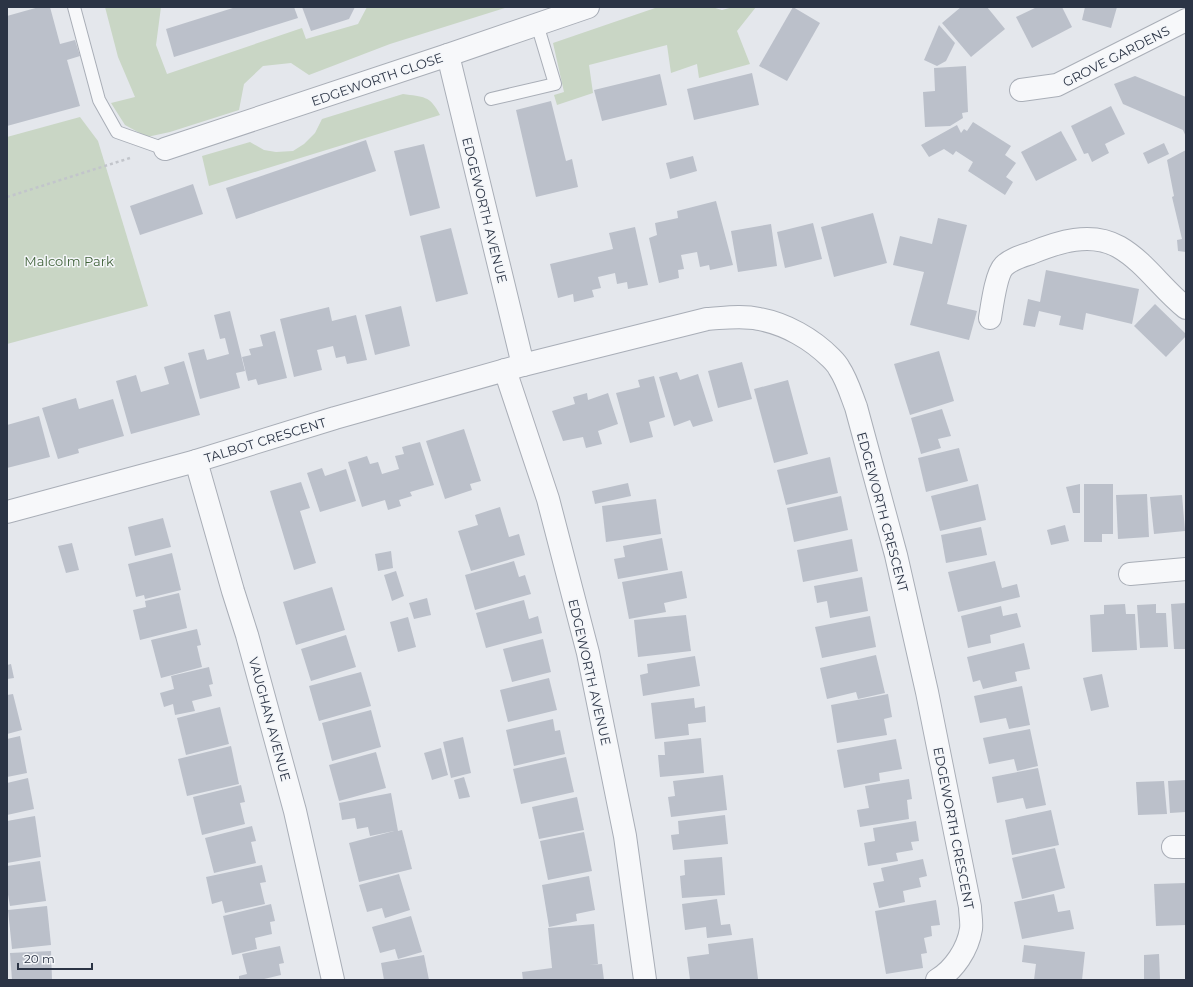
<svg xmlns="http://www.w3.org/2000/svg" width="1193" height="987" font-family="Montserrat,sans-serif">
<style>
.green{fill:#c9d6c5}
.building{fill:#bbc0ca}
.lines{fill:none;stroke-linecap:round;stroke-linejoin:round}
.service-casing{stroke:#a9aeb7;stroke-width:14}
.minor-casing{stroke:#a9aeb7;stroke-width:24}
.path{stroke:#c2c5cb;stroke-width:2.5;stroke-dasharray:3 3;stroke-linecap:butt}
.service{stroke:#f7f8fa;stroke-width:12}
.minor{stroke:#f7f8fa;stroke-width:22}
.labels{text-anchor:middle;stroke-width:3;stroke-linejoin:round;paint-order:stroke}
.street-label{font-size:13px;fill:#2b3445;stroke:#f4f6f9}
.park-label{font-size:13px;fill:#3f6138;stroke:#f4f6f9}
</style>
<rect width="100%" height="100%" fill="#e4e7ec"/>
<g class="green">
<polygon points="105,7 161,7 156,45 167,74 302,28 306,39 358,24 367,7 508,7 390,44 309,75 291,63 263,66 244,84 239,110 170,132 147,137 125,125 111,103 135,97 118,57"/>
<polygon points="658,7 712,7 722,10 733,7 756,7 737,31 750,64 699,78 697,64 671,73 667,45 589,65 593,93 557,105 554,95 564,92 553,43"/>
<path d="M403,94c20,3 27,1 37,21l-231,71 -7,-30 48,-14 14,8 12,2 17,-1 11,-7 11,-11 7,-14z"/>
<polygon points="80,117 98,141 148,306 7,344 7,137"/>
</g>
<g class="building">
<polygon points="39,7 50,7 60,44 75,40 80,56 67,60 80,106 7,126 7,16"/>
<polygon points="236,7 294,7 298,18 174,57 166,29"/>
<polygon points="302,7 355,7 349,19 311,31"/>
<polygon points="793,7 820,23 787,81 759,66"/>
<polygon points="961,7 987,7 1005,29 971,57 942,23"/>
<polygon points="1037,7 1062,7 1072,27 1032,48 1016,17"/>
<polygon points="1085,7 1117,7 1111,28 1082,20"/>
<polygon points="939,25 955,43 946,61 937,66 924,60"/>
<polygon points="966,66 968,112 962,113 963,118 950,126 925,127 923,92 935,91 934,68"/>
<polygon points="752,73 759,105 694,120 687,89"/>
<polygon points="660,74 667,105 602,121 594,90"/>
<polygon points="1135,76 1186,97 1186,137 1183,130 1123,104 1114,84"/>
<polygon points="551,101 566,161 572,159 578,187 536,197 516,110"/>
<polygon points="1111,106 1125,134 1105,144 1109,153 1092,162 1088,153 1084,154 1071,126"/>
<polygon points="973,122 1011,146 1005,155 1016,163 1006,177 1013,182 1005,195 968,171 973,162 956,151 953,155 944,149 929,157 921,145 957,125 961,133 964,129 967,131"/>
<polygon points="1061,131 1077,160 1036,181 1021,152"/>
<polygon points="366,140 376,171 236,219 226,188"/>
<polygon points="1164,143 1169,154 1148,164 1143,153"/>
<polygon points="424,144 440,208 410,216 394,151"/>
<polygon points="1186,150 1186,252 1178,251 1177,240 1182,239 1172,197 1174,196 1167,160"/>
<polygon points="693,156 697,171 670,179 666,163"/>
<polygon points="193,184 203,214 140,235 130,206"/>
<polygon points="716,201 733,265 710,270 709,265 700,267 697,252 681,255 684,269 678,270 679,278 659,283 649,238 657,235 655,223 678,218 677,211"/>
<polygon points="873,213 887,263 834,277 821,227"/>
<polygon points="938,218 967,225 947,304 977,311 969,340 910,325 924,272 893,265 900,236 932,244"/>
<polygon points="813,223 822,259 785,268 777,232"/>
<polygon points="771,224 777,266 738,272 731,231"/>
<polygon points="635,227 648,285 628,289 627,282 617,284 615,273 598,277 601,288 592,290 594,297 574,302 573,294 558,298 550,264 613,249 609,233"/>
<polygon points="451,228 468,294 436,302 420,236"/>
<polygon points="1046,270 1139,289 1132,324 1086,313 1083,330 1059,325 1061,316 1039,311 1035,327 1023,325 1028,299 1040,302"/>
<polygon points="1155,304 1186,334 1186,336 1166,357 1134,326"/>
<polygon points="401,306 410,346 375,355 365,315"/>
<polygon points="329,307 332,321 356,315 367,360 347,364 345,356 336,358 333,346 317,350 322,370 294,377 280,319"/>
<polygon points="230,311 245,371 236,373 240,388 200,399 188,353 204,349 207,360 229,354 225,338 220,339 214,315"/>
<polygon points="275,331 287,378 258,385 256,379 248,381 242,357 251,355 249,349 263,346 260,335"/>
<polygon points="939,351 954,401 910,415 894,364"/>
<polygon points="184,361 200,415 131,434 116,381 136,375 141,392 169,384 164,367"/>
<polygon points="742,362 752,399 718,408 708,371"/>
<polygon points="677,372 680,380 698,374 713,421 693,427 690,420 674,426 659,377"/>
<polygon points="654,376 665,417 649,422 653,437 630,443 616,393 640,387 638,380"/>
<polygon points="788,380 808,454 774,463 754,389"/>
<polygon points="587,393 588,400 608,393 618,424 598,431 602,444 586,448 583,437 563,441 552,411 575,404 573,397"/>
<polygon points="76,398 79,409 113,399 124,436 78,449 79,453 58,459 42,408"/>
<polygon points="942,409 951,436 938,439 941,448 921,454 911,418"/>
<polygon points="39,416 50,457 7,468 7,425"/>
<polygon points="464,429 481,481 470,484 472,490 445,499 426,441"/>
<polygon points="420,442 434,485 410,492 412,496 399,500 401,506 388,510 385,500 362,507 348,462 367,456 370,464 378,462 382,474 399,469 395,456 404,454 402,447"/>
<polygon points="959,448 968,481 926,492 918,458"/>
<polygon points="830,457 838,493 786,505 777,470"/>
<polygon points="322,468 325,476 346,469 356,501 320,512 307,473"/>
<polygon points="301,482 310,508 300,511 316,563 294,570 270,491"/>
<polygon points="628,483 631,496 595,504 592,491"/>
<polygon points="978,484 986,520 940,531 931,496"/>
<polygon points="1080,484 1080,513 1073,513 1066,487"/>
<polygon points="1084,484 1113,484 1113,534 1102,534 1102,542 1084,542"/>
<polygon points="1147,494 1149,537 1118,539 1116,495"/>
<polygon points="1182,495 1185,531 1154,534 1150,497"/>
<polygon points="841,496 848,530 794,542 787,508"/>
<polygon points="656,499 661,534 606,542 602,506"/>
<polygon points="500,507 509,537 519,534 525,555 471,571 458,531 478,525 475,515"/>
<polygon points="163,518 171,547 135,556 128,527"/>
<polygon points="1065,525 1069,541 1051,545 1047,530"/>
<polygon points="981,527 987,555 946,563 941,535"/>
<polygon points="662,538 668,570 618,579 614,559 625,557 623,546"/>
<polygon points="852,539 858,571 803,582 797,550"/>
<polygon points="72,543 79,570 66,573 58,546"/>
<polygon points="391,551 393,568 378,571 375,554"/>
<polygon points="172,553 181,590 145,599 144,595 136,597 128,564"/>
<polygon points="514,561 519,577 525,575 531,594 475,610 465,575"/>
<polygon points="995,561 1002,588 1017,584 1020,597 958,612 948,572"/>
<polygon points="396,571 404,596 392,601 384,575"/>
<polygon points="682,571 687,598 664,603 666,612 629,619 622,582"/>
<polygon points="862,577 868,611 830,618 827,601 817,603 814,586"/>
<polygon points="332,587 345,630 296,645 283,602"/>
<polygon points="179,593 187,628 140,640 133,610 146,607 145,601"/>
<polygon points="427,598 431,615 414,619 409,603"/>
<polygon points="524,600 529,619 538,616 542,633 486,648 476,613"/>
<polygon points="1186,603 1186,649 1174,649 1171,604"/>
<polygon points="1125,604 1126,614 1135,614 1137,650 1092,652 1090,615 1104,614 1104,605"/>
<polygon points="1156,604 1156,613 1166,613 1168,647 1140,648 1137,605"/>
<polygon points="1001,606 1003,616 1017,613 1021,627 990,635 991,643 968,648 961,616"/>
<polygon points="686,615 691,651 638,657 634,620"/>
<polygon points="870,616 876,647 822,658 815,627"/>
<polygon points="408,617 416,647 398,652 390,622"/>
<polygon points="197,629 201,645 197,646 202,667 161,678 151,640"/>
<polygon points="346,635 356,667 311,681 301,649"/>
<polygon points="543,639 551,672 512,682 503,649"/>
<polygon points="1024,643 1030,669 1015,672 1017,681 983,689 980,680 973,682 967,657"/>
<polygon points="876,655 885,693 858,699 856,692 827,699 820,668"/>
<polygon points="695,656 700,686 643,696 640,675 648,673 647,664"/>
<polygon points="11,664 14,678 7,679 7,665"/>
<polygon points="209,667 213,684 209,685 212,696 192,701 195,711 175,715 173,704 164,707 160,693 174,689 171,676"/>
<polygon points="361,672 371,706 319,721 309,686"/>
<polygon points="1102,674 1109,707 1091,711 1083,678"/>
<polygon points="549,678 557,710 508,722 500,690"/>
<polygon points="1022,686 1030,725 1009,729 1006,718 980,723 974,696"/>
<polygon points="13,694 22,730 7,734 7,695"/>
<polygon points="888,694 892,717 884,719 887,735 837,743 831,705"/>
<polygon points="694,698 695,708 705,706 706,722 688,724 689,735 655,739 651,703"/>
<polygon points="220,707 229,744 186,755 177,718"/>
<polygon points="371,710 381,747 332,761 322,723"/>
<polygon points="553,719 555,731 560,730 565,754 514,766 506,730"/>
<polygon points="1030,729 1038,766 1017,771 1014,759 989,764 983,738"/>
<polygon points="20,736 27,773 7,777 7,739"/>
<polygon points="463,737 471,773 451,778 443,742"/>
<polygon points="701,738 704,773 660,777 658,755 665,755 664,742"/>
<polygon points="896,739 902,769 879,773 880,781 844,788 837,750"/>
<polygon points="231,746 239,784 187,796 178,759"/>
<polygon points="441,748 448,775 432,780 424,753"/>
<polygon points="376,752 386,788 339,801 329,765"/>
<polygon points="566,757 574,792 521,804 513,769"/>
<polygon points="1038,768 1046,805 1026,809 1023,798 997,803 992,777"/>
<polygon points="723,775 727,810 671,817 668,797 675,796 673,781"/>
<polygon points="464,777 470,797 459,799 454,780"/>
<polygon points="28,778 34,809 7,815 7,783"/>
<polygon points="909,779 912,799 907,800 909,819 860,827 857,810 869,808 865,786"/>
<polygon points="1186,780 1186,812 1170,813 1168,781"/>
<polygon points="1164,781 1167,814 1138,815 1136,782"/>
<polygon points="241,785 245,802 240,803 245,824 202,835 193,797"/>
<polygon points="391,793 398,831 402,830 412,869 359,882 349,843 394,831 370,836 368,827 357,829 355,818 342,820 339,803"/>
<polygon points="577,797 584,830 539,839 532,807"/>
<polygon points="1051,810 1059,845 1012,855 1005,820"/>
<polygon points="725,815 728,844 673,850 671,835 679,834 678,821"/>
<polygon points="35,816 41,857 7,863 7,821"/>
<polygon points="916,821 919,841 911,842 913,850 896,853 898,861 868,866 864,843 875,841 873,828"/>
<polygon points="252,826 256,841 251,842 256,863 214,873 205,838"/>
<polygon points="584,832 592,871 548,880 540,841"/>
<polygon points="1055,848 1065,888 1022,899 1012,858"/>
<polygon points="722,857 725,895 682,898 680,876 685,875 684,860"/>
<polygon points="923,859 927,876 919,878 921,887 903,891 905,902 879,908 873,883 884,881 881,868"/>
<polygon points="40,861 46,901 10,906 7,889 7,866"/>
<polygon points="262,865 266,882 260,883 265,904 225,913 222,901 212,904 206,877"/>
<polygon points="399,874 410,910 385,918 382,908 367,912 359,885"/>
<polygon points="589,876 595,910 576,914 577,921 549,927 542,885"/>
<polygon points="1186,883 1186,925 1156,926 1154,884"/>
<polygon points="1054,894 1058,912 1070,910 1074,929 1022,939 1014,902"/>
<polygon points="717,899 721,925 730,924 732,935 707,938 706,927 685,930 682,904"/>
<polygon points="936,900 940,925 931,926 932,936 924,938 927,953 921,954 923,968 886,974 875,911"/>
<polygon points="271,904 275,921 270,922 272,934 255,938 257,949 232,955 223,916"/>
<polygon points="47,906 51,945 12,949 8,910"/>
<polygon points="411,916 422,952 398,959 395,949 380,953 372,927"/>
<polygon points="594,924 598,964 590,965 602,964 604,980 523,980 522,972 552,968 548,928"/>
<polygon points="753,938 758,979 690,980 687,957 709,954 708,944"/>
<polygon points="1024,945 1085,952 1082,980 1034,980 1036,964 1022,962"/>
<polygon points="280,946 284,963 279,964 281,975 264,979 265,980 239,980 239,976 247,974 242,954"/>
<polygon points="51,951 52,980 12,980 10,953"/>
<polygon points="1159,954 1160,980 1144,980 1144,955"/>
<polygon points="424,955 429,980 384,980 381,963"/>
</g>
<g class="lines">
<defs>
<g id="service">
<polyline points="74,7 99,100 117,132 165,149"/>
<polyline points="491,99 555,84 537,24"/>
</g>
<g id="minor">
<polyline points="448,55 523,365"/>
<polyline points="1021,90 1057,85 1186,20"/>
<polyline points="165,149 448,55 588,7"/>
<path d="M990,318c2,-12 6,-44 14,-52 7,-7 18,-10 27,-13 27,-11 60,-22 88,-6 26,15 43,42 67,61"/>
<polyline points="505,370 548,499 588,653 625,836 645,980"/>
<polyline points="196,461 233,591 247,635 295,811 333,980"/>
<path d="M7,512l189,-51 139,-43 188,-53 184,-46c17,-1 35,-4 52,0 27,5 53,20 72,39 3,3 6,6 8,10 8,12 12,26 17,39l40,148 31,137 43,215c0,7 2,15 1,22 -3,20 -17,41 -34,51"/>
<polyline points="1130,574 1186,569"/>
<polyline points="1173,847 1186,847"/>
</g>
</defs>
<use href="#service" class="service-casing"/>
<use href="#minor" class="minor-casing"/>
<polyline class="path" points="7,197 130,158"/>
<use href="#service" class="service"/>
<use href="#minor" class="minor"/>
</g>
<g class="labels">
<g class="street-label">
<text transform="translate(1116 56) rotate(-27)" y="5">GROVE GARDENS</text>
<text transform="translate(377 79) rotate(-19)" y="5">EDGEWORTH CLOSE</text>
<text transform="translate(485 210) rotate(76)" y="5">EDGEWORTH AVENUE</text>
<text transform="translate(265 440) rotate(-17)" y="5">TALBOT CRESCENT</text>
<text transform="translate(883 512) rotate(75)" y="5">EDGEWORTH CRESCENT</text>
<text transform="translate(590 672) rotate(77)" y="5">EDGEWORTH AVENUE</text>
<text transform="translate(270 719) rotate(75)" y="5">VAUGHAN AVENUE</text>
<text transform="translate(954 828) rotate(79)" y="5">EDGEWORTH CRESCENT</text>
</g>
<g class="park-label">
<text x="69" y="266">Malcolm Park</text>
</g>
</g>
<rect width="1193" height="987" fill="none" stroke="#2b3445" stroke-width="16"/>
<path d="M18 963v6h74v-6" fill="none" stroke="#2b3445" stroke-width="2"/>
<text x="24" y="963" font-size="12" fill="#2b3445" stroke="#f4f6f9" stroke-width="3" paint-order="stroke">20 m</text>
</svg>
